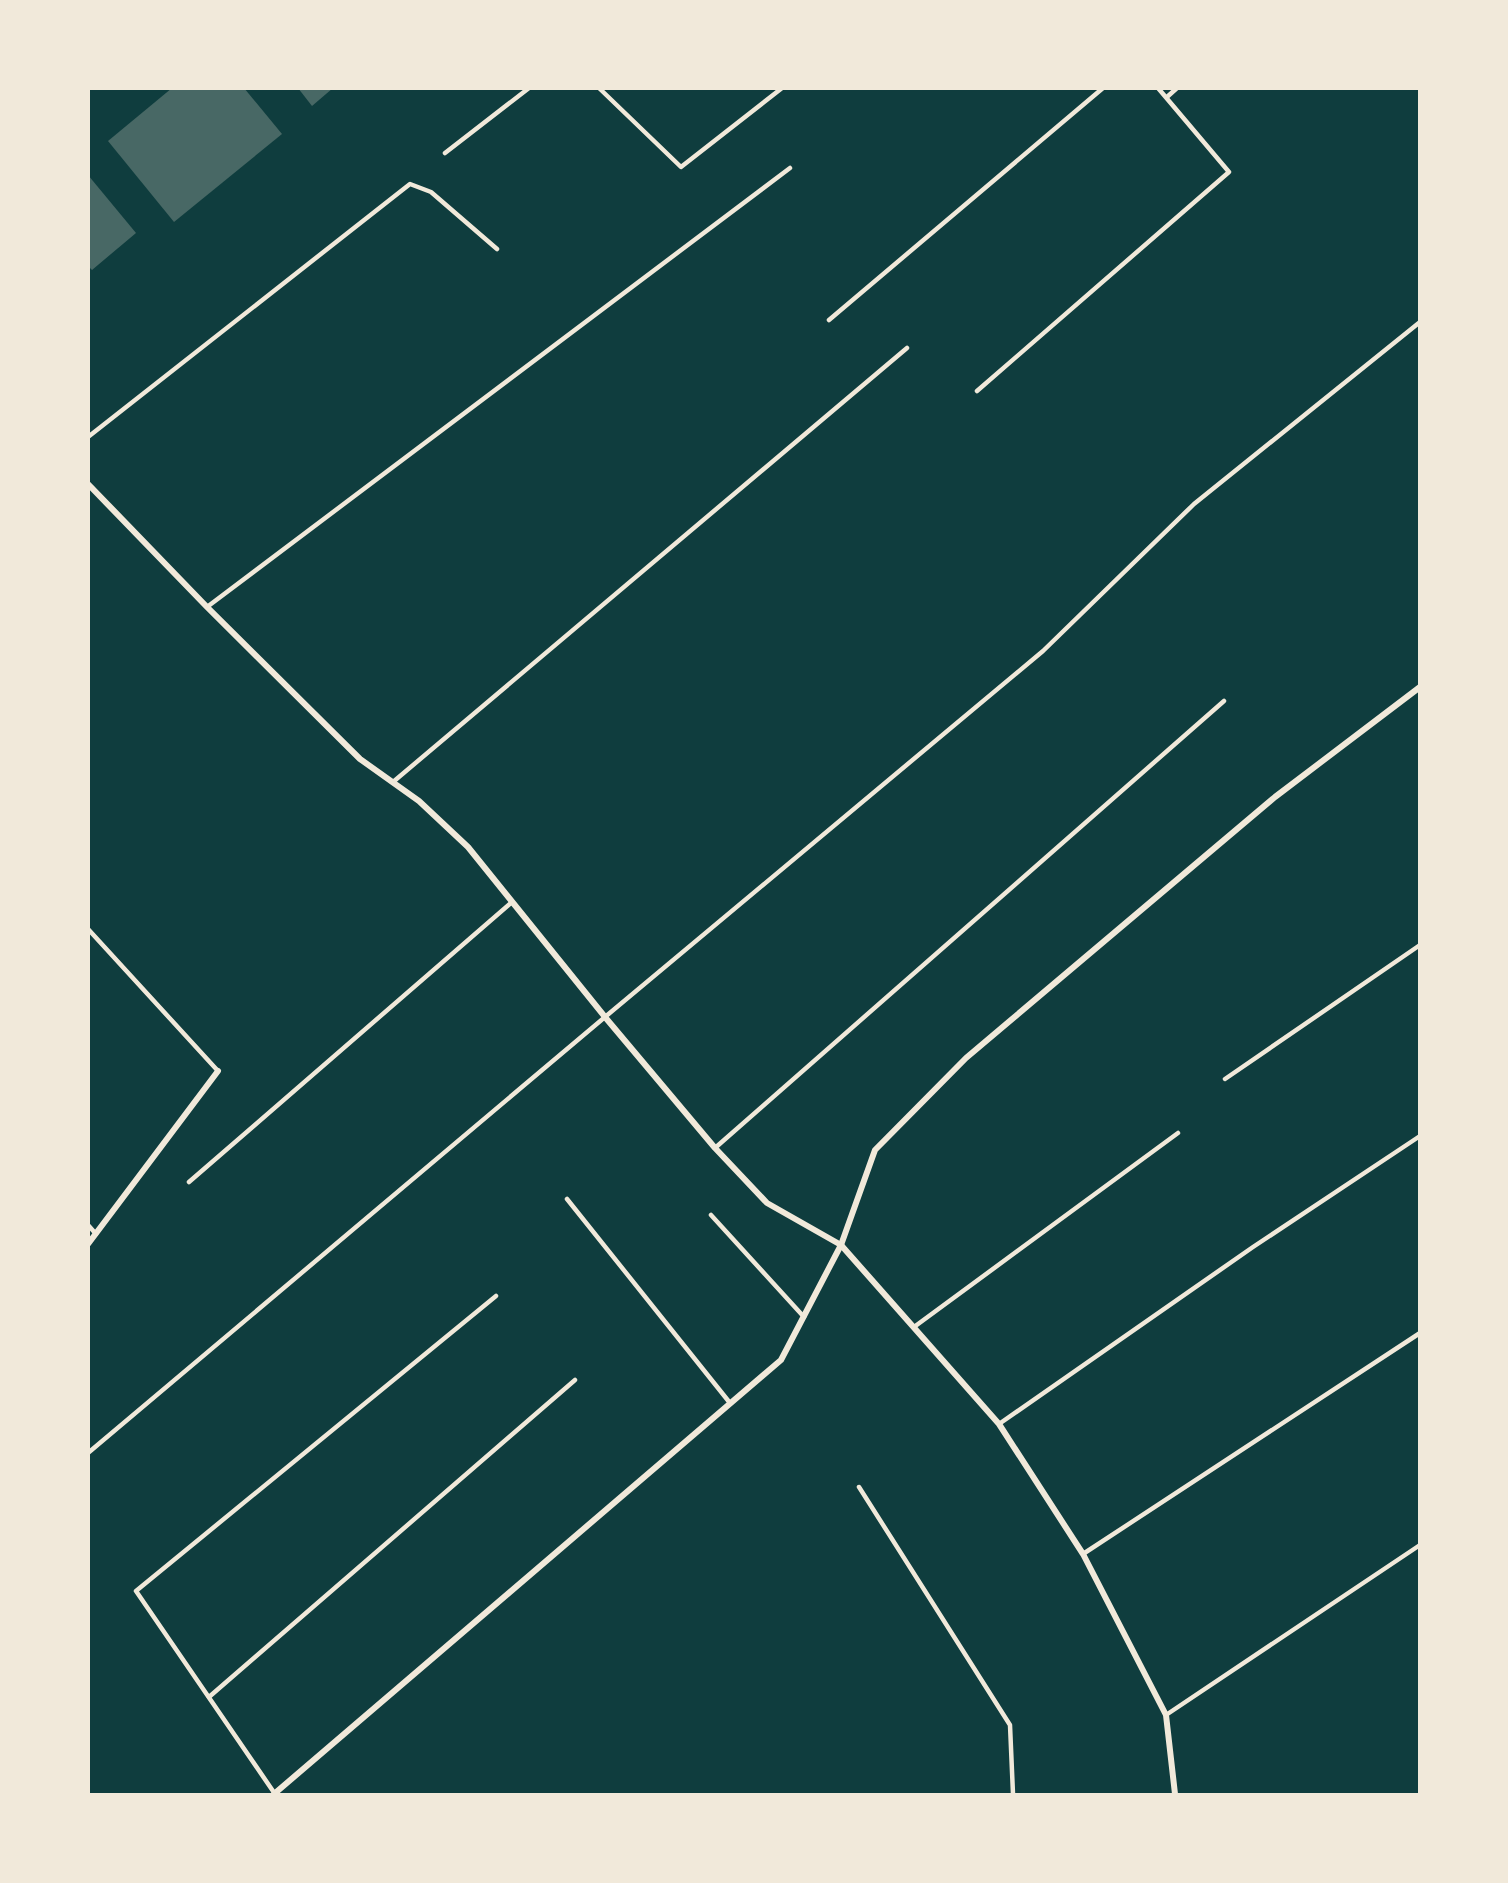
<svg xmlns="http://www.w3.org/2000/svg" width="1508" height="1883" font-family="Inter,sans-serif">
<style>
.building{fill:#486865}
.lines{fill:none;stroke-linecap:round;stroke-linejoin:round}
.service{stroke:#f1e9da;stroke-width:4.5}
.minor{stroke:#f1e9da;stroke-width:6}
</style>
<rect width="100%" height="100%" fill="#0f3d3e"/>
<g class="building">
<polygon points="172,88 244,88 282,134 174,222 108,141"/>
<polygon points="298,88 333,88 312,106"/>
<polygon points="88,175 136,233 92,270 88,266"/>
</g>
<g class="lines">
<g class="service">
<polyline points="599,88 681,167 782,88"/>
<polyline points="1167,97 1177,88"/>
<polyline points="445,153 529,88"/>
<polyline points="829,320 1103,88"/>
<polyline points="977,391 1229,172 1158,88"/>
<polyline points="88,437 410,184 431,192 497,249"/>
<polyline points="207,607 790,168"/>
<polyline points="393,782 907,348"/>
<polyline points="88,929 218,1071"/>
<polyline points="1225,1079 1420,945"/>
<polyline points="715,1148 1224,701"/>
<polyline points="189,1182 512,902"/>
<polyline points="567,1199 730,1403"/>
<polyline points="711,1215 804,1317"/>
<polyline points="88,1225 96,1234"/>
<polyline points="914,1327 1178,1133"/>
<polyline points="999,1424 1253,1247 1420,1136"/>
<polyline points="88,1453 605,1017 1043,651 1194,504 1420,322"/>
<polyline points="859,1487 1010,1725 1013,1794"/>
<polyline points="1083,1554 1420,1333"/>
<polyline points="209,1697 575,1380"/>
<polyline points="1166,1715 1420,1545"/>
<polyline points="275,1794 136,1591 496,1296"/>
</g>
<g class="minor">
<polyline points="88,484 207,607 360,759 419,801 468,847 605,1017 715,1148 767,1203 841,1245 999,1424 1083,1554 1166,1715 1175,1794"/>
<polyline points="88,1244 218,1071"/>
<polyline points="274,1794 781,1360 841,1245 875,1150 966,1058 1275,797 1420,687"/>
</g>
</g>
<rect width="1508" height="1883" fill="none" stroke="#f1e9da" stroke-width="180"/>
</svg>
